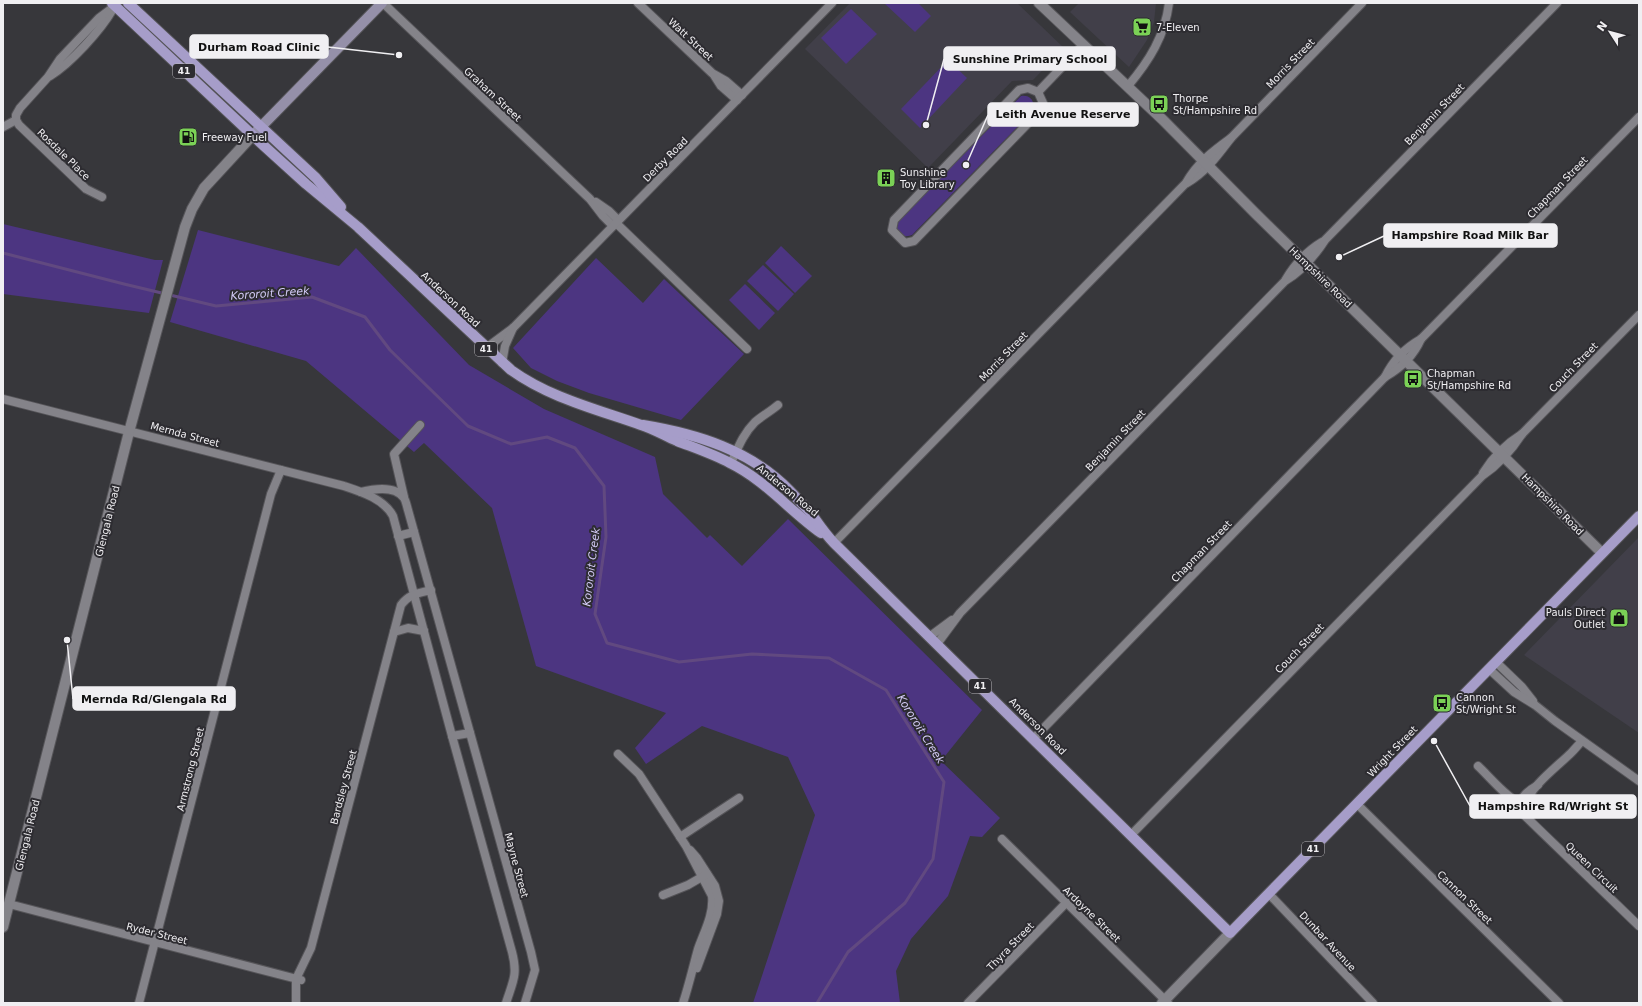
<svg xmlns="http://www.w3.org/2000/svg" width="1642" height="1006" font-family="'DejaVu Sans',sans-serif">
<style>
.built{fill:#413f49}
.green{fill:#4c3581}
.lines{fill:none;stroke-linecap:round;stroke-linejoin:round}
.stream{stroke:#614980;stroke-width:3}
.minor-casing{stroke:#555458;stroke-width:10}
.tertiary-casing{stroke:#555458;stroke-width:12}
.secondary-casing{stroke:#555458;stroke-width:12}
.primary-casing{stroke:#555458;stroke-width:12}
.minor{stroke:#848389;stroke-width:8}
.tertiary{stroke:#848389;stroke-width:10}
.secondary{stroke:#9590a9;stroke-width:10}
.primary{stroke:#a69dc9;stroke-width:10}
.labels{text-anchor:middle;stroke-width:4;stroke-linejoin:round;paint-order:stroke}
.shield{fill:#2d2c31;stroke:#b6b4b8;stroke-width:1}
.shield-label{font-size:9px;font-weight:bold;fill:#f0eff2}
.poi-label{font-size:10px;fill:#f0eff2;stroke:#2d2c31;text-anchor:start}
.street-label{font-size:10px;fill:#f0eff2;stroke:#2d2c31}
.water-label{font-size:11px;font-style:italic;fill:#d4cbf7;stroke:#2d2c31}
.leader{fill:none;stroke:#f0eff2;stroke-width:1.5}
.callout-dot{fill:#f0eff2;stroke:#2d2c31;stroke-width:1.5}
.callout{fill:#f0eff2;stroke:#f0eff2;stroke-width:1.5}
.callout-label{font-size:11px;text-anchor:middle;font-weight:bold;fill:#111}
</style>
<rect width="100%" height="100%" fill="#37373b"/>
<g class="built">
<polygon points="850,3 1017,3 1064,48 1033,80 1012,81 928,168 805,49"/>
<polygon points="1079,3 1156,3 1154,22 1147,40 1129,67 1070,12"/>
<polygon points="1639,537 1639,733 1524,655"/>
</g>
<g class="green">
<polygon points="884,3 918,3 931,16 915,32"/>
<polygon points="851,9 877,34 846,64 821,38"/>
<polygon points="948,60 967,78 920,128 901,109"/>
<path d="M1021,96c7,-1 11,2 13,9l-2,7 -120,123c-7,3 -13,0 -16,-7l2,-7z"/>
<polygon points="3,224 155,260 163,260 149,313 3,294"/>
<polygon points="198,230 339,266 356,248 469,365 544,409 655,457 663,494 707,538 710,535 742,566 788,519 982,710 941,761 1000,818 982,837 970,836 948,896 911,939 896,971 900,1003 753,1003 815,815 788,757 702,726 646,764 635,748 666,713 536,666 492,508 424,443 414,452 306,361 170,322"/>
<polygon points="781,246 812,276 795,293 765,263"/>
<polygon points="596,258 643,303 664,279 744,354 681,420 589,393 557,381 531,368 513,348"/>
<polygon points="763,265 794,294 778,311 747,281"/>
<polygon points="745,284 775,313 759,330 729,300"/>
</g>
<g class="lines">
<polyline class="stream" points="3,253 124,284 216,306 312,297 365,317 390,350 468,426 511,444 547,437 575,448 604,486 606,537 595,614 607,643 679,662 752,654 829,658 886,690 944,782 933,859 905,903 848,952 817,1003"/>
<defs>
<g id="minor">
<polyline points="383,3 590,199 603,216 613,226"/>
<polyline points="638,3 712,73 726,81 742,95"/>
<polyline points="714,75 721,86 737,100"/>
<path d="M50,76c21,-13 51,-46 63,-67"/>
<path d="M1128,86c21,-25 37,-50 41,-83"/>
<polygon points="1028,88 1038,92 1043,103 1039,112 914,241 905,243 892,230 894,220 1019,90"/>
<polyline points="1038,92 1083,45"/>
<polyline points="3,127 16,120"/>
<path d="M1187,183c19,-11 31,-28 44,-45l131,-135"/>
<polyline points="102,197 86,189 19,125 16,120 16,115 20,108 48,77 60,59 99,18 115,6"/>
<polyline points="596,202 609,211 618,220"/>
<polyline points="616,223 747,349"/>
<path d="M1286,279c9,-15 21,-28 36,-37"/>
<polyline points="486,348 513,328 832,3"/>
<polyline points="502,363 505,346 513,328"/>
<path d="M1385,377c8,-17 20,-29 36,-38l218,-222"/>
<path d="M3,399l341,87c18,6 40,13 49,30l59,220 60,216c6,23 1,29 -6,51"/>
<path d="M731,463c7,-15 12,-29 24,-41 7,-6 16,-11 23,-17"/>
<path d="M1483,473c10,-16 23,-29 39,-39l117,-119"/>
<path d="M361,492c12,-3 34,-7 43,6 2,3 3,9 4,12l123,442 4,18 -10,33"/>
<polyline points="404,497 394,454 420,425"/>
<polyline points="398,536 414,532"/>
<path d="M834,543l352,-360c11,-20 27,-32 45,-45"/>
<polyline points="394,632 408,628 424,631"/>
<polyline points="929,637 952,620"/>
<path d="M937,644l23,-31 325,-332c17,-10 29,-24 40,-41l232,-237"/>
<polyline points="1496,662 1522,687 1533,701"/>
<polyline points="1489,669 1514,692 1535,705 1555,721 1639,781"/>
<polyline points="452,736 470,733"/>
<path d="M1033,739l352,-362c16,-9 29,-22 36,-38"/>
<path d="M618,754l21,20 47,72 26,50c2,18 -8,36 -14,53 -5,18 -9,36 -15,54"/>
<path d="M1478,766c11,10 32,36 45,38"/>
<path d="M1538,785c-12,7 -20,13 -16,28l117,113"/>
<polyline points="1357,804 1559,1003"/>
<path d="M1530,820c-2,-4 -5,-10 -4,-15 2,-17 33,-40 45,-52 4,-4 7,-8 11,-12"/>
<path d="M1131,835l351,-359c16,-11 29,-25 40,-42"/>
<polyline points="680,837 739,798"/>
<polyline points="1002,839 1168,1003"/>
<polyline points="690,850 697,858 715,886 719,901 717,914 697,968"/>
<polyline points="1269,894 1373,1003"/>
<polyline points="663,895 688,885 707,874"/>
<polyline points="9,904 301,980"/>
<polyline points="139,1003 271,494 281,470"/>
<path d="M296,1003v-24l15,-31 90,-343c8,-11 18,-12 30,-15"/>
<polyline points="968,1003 1066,903"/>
</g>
<g id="tertiary">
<polyline points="1039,3 1163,120 1255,213 1602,553"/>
<polyline points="3,927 129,432 185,227 192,209 204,188 253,135"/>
<polyline points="1162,1003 1230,933"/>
</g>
<polyline id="secondary" points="253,135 382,3"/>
<g id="primary">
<path d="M112,3l151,142 43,39 52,43 153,143c39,28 85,39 130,55 13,4 24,11 36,16 18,7 36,13 53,22 35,17 60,48 91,70"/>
<polyline points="128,3 316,178 341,207"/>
<path d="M643,425c54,9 107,25 146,65 7,7 14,15 21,22 8,11 15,22 24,31l396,390 409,-417"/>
</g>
</defs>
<use href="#minor" class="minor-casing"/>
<use href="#tertiary" class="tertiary-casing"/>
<use href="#secondary" class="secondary-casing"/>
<use href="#primary" class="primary-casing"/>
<use href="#minor" class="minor"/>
<use href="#tertiary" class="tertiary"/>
<use href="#secondary" class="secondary"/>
<use href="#primary" class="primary"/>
</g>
<defs>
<symbol id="supermarket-square" viewBox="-11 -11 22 22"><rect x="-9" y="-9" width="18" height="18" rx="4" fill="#7bd156" stroke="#2d2c31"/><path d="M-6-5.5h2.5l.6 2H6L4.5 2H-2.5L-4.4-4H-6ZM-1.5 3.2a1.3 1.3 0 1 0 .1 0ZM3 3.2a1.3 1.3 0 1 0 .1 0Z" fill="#111"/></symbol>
<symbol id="bus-square" viewBox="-11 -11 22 22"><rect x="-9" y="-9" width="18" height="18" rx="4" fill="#7bd156" stroke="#2d2c31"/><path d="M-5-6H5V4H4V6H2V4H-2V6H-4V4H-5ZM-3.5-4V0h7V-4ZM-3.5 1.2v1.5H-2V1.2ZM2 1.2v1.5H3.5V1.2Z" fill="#111"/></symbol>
<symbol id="fuel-square" viewBox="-11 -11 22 22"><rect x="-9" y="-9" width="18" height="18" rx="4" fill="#7bd156" stroke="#2d2c31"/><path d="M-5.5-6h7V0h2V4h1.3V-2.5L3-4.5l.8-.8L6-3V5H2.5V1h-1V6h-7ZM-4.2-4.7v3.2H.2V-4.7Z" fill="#111"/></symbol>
<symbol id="building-square" viewBox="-11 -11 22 22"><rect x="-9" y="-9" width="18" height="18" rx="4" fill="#7bd156" stroke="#2d2c31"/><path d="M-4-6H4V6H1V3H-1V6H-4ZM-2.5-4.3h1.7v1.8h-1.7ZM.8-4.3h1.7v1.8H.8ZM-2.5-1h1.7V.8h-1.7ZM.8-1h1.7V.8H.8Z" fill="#111"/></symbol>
<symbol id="shop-square" viewBox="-11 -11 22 22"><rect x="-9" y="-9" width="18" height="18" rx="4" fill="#7bd156" stroke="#2d2c31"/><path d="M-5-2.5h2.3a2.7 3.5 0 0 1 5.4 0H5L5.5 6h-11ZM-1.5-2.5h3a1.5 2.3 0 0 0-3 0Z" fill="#111"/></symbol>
</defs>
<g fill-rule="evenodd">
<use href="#supermarket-square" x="1131" y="16" width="22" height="22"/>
<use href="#bus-square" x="1148" y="93" width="22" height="22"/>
<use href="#fuel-square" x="177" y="126" width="22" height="22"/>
<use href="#building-square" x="875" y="167" width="22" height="22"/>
<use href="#bus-square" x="1402" y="368" width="22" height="22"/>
<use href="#shop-square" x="1608" y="607" width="22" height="22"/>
<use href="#bus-square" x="1431" y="692" width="22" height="22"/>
</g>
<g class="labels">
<g class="shield">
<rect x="173" y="64" width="22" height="14" rx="3"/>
<rect x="475" y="342" width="22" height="14" rx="3"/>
<rect x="969" y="679" width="22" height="14" rx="3"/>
<rect x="1302" y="842" width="22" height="14" rx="3"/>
</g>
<g class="shield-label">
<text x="184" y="74">41</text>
<text x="486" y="352">41</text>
<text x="980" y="689">41</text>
<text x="1313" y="852">41</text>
</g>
<g class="poi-label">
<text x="1156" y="31">7-Eleven</text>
<text x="1173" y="102">Thorpe<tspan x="1173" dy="12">St/Hampshire Rd</tspan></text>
<text x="202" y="141">Freeway Fuel</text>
<text x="900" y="176">Sunshine<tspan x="900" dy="12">Toy Library</tspan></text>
<text x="1427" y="377">Chapman<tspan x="1427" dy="12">St/Hampshire Rd</tspan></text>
<text x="1605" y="616" text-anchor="end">Pauls Direct<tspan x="1605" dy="12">Outlet</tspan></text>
<text x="1456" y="701">Cannon<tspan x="1456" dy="12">St/Wright St</tspan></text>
</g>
<g class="street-label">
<text transform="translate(691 39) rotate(43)" y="4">Watt Street</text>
<text transform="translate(1290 63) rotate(-46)" y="4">Morris Street</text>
<text transform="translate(493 94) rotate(43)" y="4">Graham Street</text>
<text transform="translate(1434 114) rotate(-46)" y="4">Benjamin Street</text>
<text transform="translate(64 154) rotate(44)" y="4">Rosdale Place</text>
<text transform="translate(665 159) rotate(-45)" y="4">Derby Road</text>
<text transform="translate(1557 187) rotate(-46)" y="4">Chapman Street</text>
<text transform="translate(1321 277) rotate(44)" y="4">Hampshire Road</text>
<text transform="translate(451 299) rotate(43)" y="4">Anderson Road</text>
<text transform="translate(1003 356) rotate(-46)" y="4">Morris Street</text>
<text transform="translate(1573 367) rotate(-46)" y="4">Couch Street</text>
<text transform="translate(185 434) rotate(15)" y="4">Mernda Street</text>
<text transform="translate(1115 440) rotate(-46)" y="4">Benjamin Street</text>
<text transform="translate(788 490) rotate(39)" y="4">Anderson Road</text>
<text transform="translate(1553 504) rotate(45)" y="4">Hampshire Road</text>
<text transform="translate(107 521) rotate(-76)" y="4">Glengala Road</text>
<text transform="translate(1201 551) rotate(-46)" y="4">Chapman Street</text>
<text transform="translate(1299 648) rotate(-46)" y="4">Couch Street</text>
<text transform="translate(1038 726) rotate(45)" y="4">Anderson Road</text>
<text transform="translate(1392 751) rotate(-46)" y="4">Wright Street</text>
<text transform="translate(190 769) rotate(-76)" y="4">Armstrong Street</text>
<text transform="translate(343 787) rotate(-75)" y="4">Bardsley Street</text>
<text transform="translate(27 835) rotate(-76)" y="4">Glengala Road</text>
<text transform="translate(517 865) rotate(75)" y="4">Mayne Street</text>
<text transform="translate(1592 867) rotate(44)" y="4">Queen Circuit</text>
<text transform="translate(1465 897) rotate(44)" y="4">Cannon Street</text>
<text transform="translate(1092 914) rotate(44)" y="4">Ardoyne Street</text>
<text transform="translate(157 933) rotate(14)" y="4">Ryder Street</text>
<text transform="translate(1328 941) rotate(47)" y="4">Dunbar Avenue</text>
<text transform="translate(1010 946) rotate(-46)" y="4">Thyra Street</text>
</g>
<g class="water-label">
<text transform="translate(270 293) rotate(-4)" y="4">Kororoit Creek</text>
<text transform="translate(591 567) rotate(-83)" y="4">Kororoit Creek</text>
<text transform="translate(921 729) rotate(58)" y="4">Kororoit Creek</text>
</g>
</g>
<path class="leader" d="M399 55L328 47M926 125L944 59M966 165L988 115M1339 257L1384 236M67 640L73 699M1434 741L1470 806"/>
<g class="callout-dot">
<circle cx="399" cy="55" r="4"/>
<circle cx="926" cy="125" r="4"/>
<circle cx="966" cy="165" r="4"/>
<circle cx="1339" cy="257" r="4"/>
<circle cx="67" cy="640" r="4"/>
<circle cx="1434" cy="741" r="4"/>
</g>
<g class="callout">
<rect x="190" y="35" width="138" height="23" rx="4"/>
<rect x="944" y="47" width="171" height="23" rx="4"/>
<rect x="988" y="103" width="150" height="23" rx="4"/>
<rect x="1384" y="224" width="173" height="23" rx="4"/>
<rect x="73" y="687" width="162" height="23" rx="4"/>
<rect x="1470" y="795" width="166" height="23" rx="4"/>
</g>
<g class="callout-label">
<text x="259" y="51">Durham Road Clinic</text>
<text x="1030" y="63">Sunshine Primary School</text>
<text x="1063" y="118">Leith Avenue Reserve</text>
<text x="1470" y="239">Hampshire Road Milk Bar</text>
<text x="154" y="703">Mernda Rd/Glengala Rd</text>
<text x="1553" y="810">Hampshire Rd/Wright St</text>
</g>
<rect width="1642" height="1006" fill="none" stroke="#f0eff2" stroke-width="8"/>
<g transform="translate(1610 32) rotate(306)" stroke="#2d2c31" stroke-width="3" paint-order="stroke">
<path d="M0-3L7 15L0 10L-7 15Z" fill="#f0eff2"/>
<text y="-6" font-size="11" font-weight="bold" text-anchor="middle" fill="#f0eff2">N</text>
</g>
</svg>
